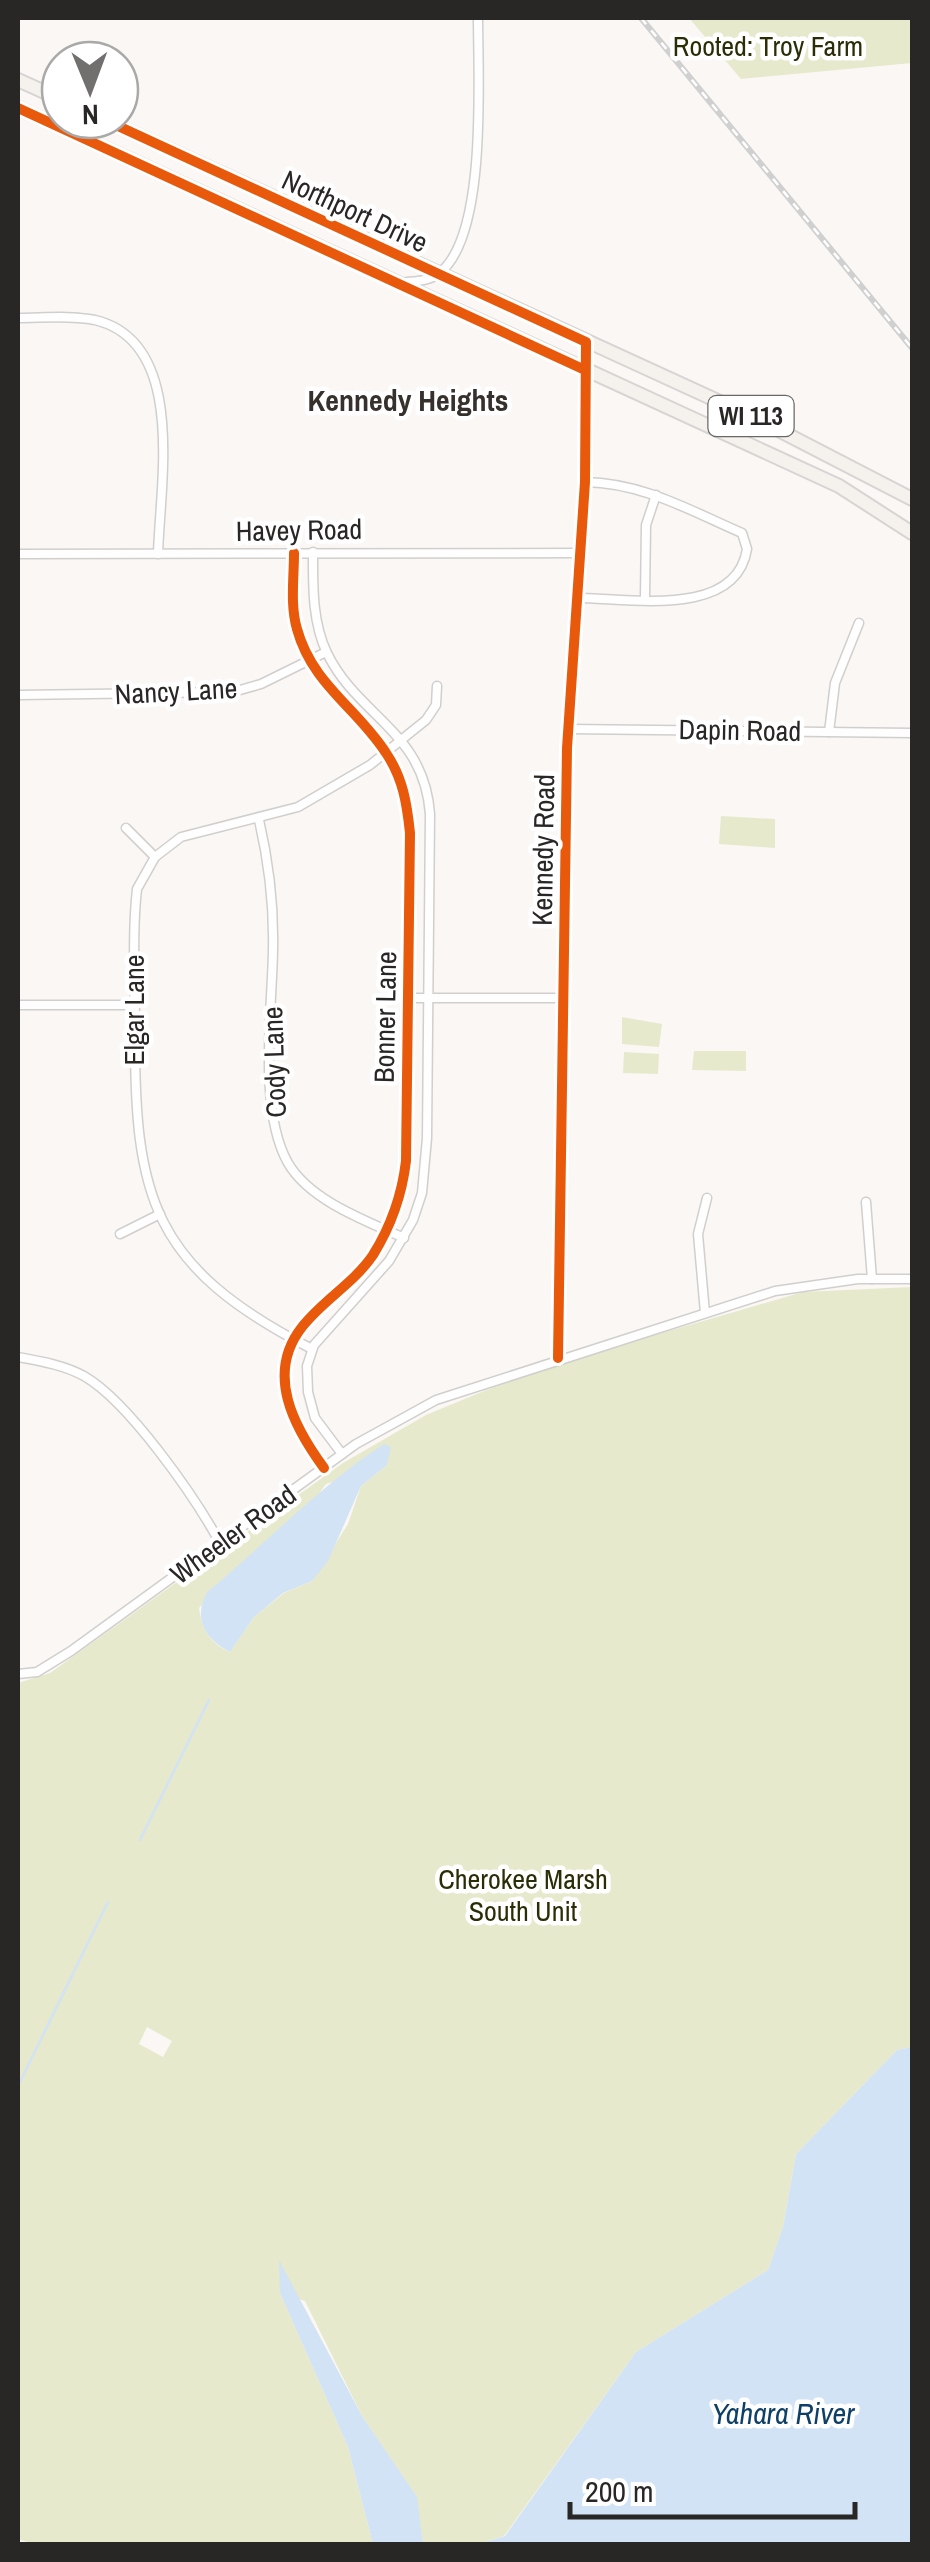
<svg xmlns="http://www.w3.org/2000/svg" width="930" height="2562" font-family="'Archivo Narrow',sans-serif">
<style>
.green{fill:#e7e9cc;fill-rule:evenodd}
.water{fill:#d1e3f4}
.lines{fill:none;stroke-linecap:round;stroke-linejoin:round}
.stream{stroke:#d1e3f4;stroke-width:2.5}
.street-casing{stroke:#d1cfcd;stroke-width:11}
.primary-casing{stroke:#d7d5d4;stroke-width:16}
.street{stroke:#fefefe;stroke-width:8}
.primary{stroke:#f5f1ec;stroke-width:12}
.rail-casing{stroke:#d1d0d0;stroke-width:6}
.rail{stroke:#fff;stroke-width:2.5;stroke-dasharray:8;stroke-linecap:butt}
.cycleway-casing{stroke:#fff;stroke-width:16}
.cycleway{stroke:#e8590c;stroke-width:10}
.labels{text-anchor:middle;stroke-width:9;stroke-linejoin:round;paint-order:stroke}
.shield{fill:#fff;stroke:#696866;stroke-width:2.5}
.shield-label{font-size:25px;font-weight:bold;fill:#292725}
.park-label{font-size:28px;fill:#2b2d06;stroke:#fff}
.street-label{font-size:28px;fill:#292725;stroke:#fff}
.neighbourhood-label{font-size:30px;font-weight:bold;fill:#36312d;stroke:#fff}
.water-label{font-size:30px;font-style:italic;fill:#0d3f67;stroke:#fff}
</style>
<rect width="100%" height="100%" fill="#faf7f5"/>
<g class="green">
<polygon points="689,18 912,18 912,63 741,79"/>
<polygon points="721,816 775,819 775,848 719,844"/>
<polygon points="622,1017 662,1024 659,1047 622,1044"/>
<polygon points="694,1051 746,1051 746,1071 692,1070"/>
<polygon points="624,1052 659,1054 658,1074 623,1073"/>
<path d="M912,1287v760l-15,3 -101,104 -13,73 -15,43 -132,82 -132,184 -25,8h-56l-7,-48 -54,-80 -57,-115 -25,-8 68,154 25,97h-339l-16,-5v-856l32,-10 293,-210 83,-48 109,-45 268,-78zM387,1465l-26,21 -13,38 -36,57 -28,12 -30,24 -24,35c-20,-9 -28,-22 -31,-44l35,-38 78,-67 14,-19zM147,2027l25,14 -9,16 -24,-13z"/>
</g>
<g class="water">
<path d="M384,1444l7,3 -4,18 -26,21 -33,75 -16,20 -29,12 -29,24 -24,35c-26,-13 -37,-34 -23,-60 60,-49 112,-106 177,-148z"/>
<polygon points="912,2047 912,2544 479,2544 505,2536 636,2352 768,2270 783,2227 796,2154 897,2050"/>
<polygon points="279,2260 362,2416 417,2497 423,2544 373,2544 348,2447 280,2293"/>
</g>
<g class="lines">
<g class="stream">
<polyline points="140,1840 209,1700"/>
<polyline points="18,2086 108,1902"/>
</g>
<defs>
<g id="street">
<path d="M400,283c12,-2 27,-1 38,-9 50,-35 40,-198 40,-256"/>
<path d="M18,318c25,0 52,-3 77,2 92,22 65,163 63,234"/>
<path d="M313,552c0,33 -1,70 14,101 31,64 97,78 103,161l-3,324 -5,55 -9,27 -24,41 -75,84 -7,21 1,26 7,26 27,36"/>
<path d="M294,553c0,25 -4,52 3,76 15,55 60,79 89,124 17,25 21,51 24,80l-4,328c-4,34 -15,65 -33,94 -19,28 -51,46 -71,72 -37,47 -8,100 22,141"/>
<polyline points="18,554 581,553"/>
<path d="M577,598c51,0 159,21 170,-49l-5,-16c-53,-23 -99,-50 -157,-51"/>
<polyline points="645,598 646,525 656,495"/>
<polyline points="18,695 233,692 261,684 326,652"/>
<polyline points="568,729 912,733"/>
<polyline points="829,732 835,683 859,623"/>
<path d="M259,820c10,43 15,85 14,130 -1,61 -15,160 15,213 22,38 79,58 116,75"/>
<polyline points="126,828 155,857"/>
<polyline points="408,998 563,998"/>
<polyline points="18,1005 135,1005"/>
<polyline points="866,1202 872,1279"/>
<polyline points="120,1234 160,1214"/>
<polyline points="705,1313 698,1234 707,1198"/>
<path d="M312,1349c-160,-82 -178,-151 -177,-322 0,-46 -3,-93 2,-138l18,-32 26,-20 117,-30 72,-42 56,-45 10,-15 1,-19"/>
<path d="M18,1357c22,4 46,8 66,19 45,26 111,121 136,167"/>
<polyline points="558,1358 567,748 585,482 586,342"/>
<polyline points="18,1674 37,1672 71,1651 356,1444 436,1400 775,1291 858,1279 912,1279"/>
</g>
<g id="primary">
<polyline points="18,80 60,99"/>
<polyline points="18,108 839,486 912,533"/>
<polyline points="105,120 757,419 912,499"/>
</g>
</defs>
<use href="#street" class="street-casing"/>
<use href="#primary" class="primary-casing"/>
<use href="#street" class="street"/>
<use href="#primary" class="primary"/>
<defs>
<polyline id="rail" points="641,18 912,348"/>
</defs>
<use href="#rail" class="rail-casing"/>
<use href="#rail" class="rail"/>
<defs>
<g id="cycleway">
<polyline points="18,108 585,370"/>
<polyline points="105,120 586,342 585,482 567,748 558,1358"/>
<path d="M294,553c0,25 -4,52 3,76 15,55 60,79 89,124 17,25 21,51 24,80l-4,328c-4,34 -15,65 -33,94 -19,28 -51,46 -71,72 -37,47 -8,100 22,141"/>
</g>
</defs>
<use href="#cycleway" class="cycleway-casing"/>
<use href="#cycleway" class="cycleway"/>
</g>
<g class="labels">
<rect class="shield" x="708.5" y="396" width="85" height="40" rx="8"/>
<g class="shield-label">
<text x="751" y="425">WI 113</text>
</g>
<g class="park-label">
<text x="768" y="56">Rooted: Troy Farm</text>
<text x="523" y="1889">Cherokee Marsh<tspan x="523" dy="32">South Unit</tspan></text>
</g>
<g class="street-label">
<text transform="translate(355 211) rotate(25)" y="10">Northport Drive</text>
<text transform="translate(299 530) rotate(-1)" y="10">Havey Road</text>
<text transform="translate(176 691) rotate(-3)" y="10">Nancy Lane</text>
<text transform="translate(740 730) rotate(1)" y="10">Dapin Road</text>
<text transform="translate(543 850) rotate(-89)" y="10">Kennedy Road</text>
<text transform="translate(134 1010) rotate(-90)" y="10">Elgar Lane</text>
<text transform="translate(385 1017) rotate(-89)" y="10">Bonner Lane</text>
<text transform="translate(274 1062) rotate(-92)" y="10">Cody Lane</text>
<text transform="translate(233 1534) rotate(-36)" y="10">Wheeler Road</text>
</g>
<g class="neighbourhood-label">
<text x="408" y="411">Kennedy Heights</text>
</g>
<g class="water-label">
<text x="783" y="2424">Yahara River</text>
</g>
</g>
<rect width="930" height="2562" fill="none" stroke="#292725" stroke-width="40"/>
<g transform="translate(90 90) rotate(179)"><circle r="48" fill="#ffffff" stroke="#a9a9a8" stroke-width="2.5"/>
<path d="M0-8L18 38L0 25L-18 38Z" fill="#72706e"/>
<text y="-15" font-size="28" font-weight="bold" text-anchor="middle" fill="#292725">N</text>
</g>
<path d="M570 2502v15h285v-15" fill="none" stroke="#292725" stroke-width="5"/>
<text x="585" y="2502" font-size="30" fill="#292725" stroke="#ffffff" stroke-width="8" paint-order="stroke">200 m</text>
</svg>
